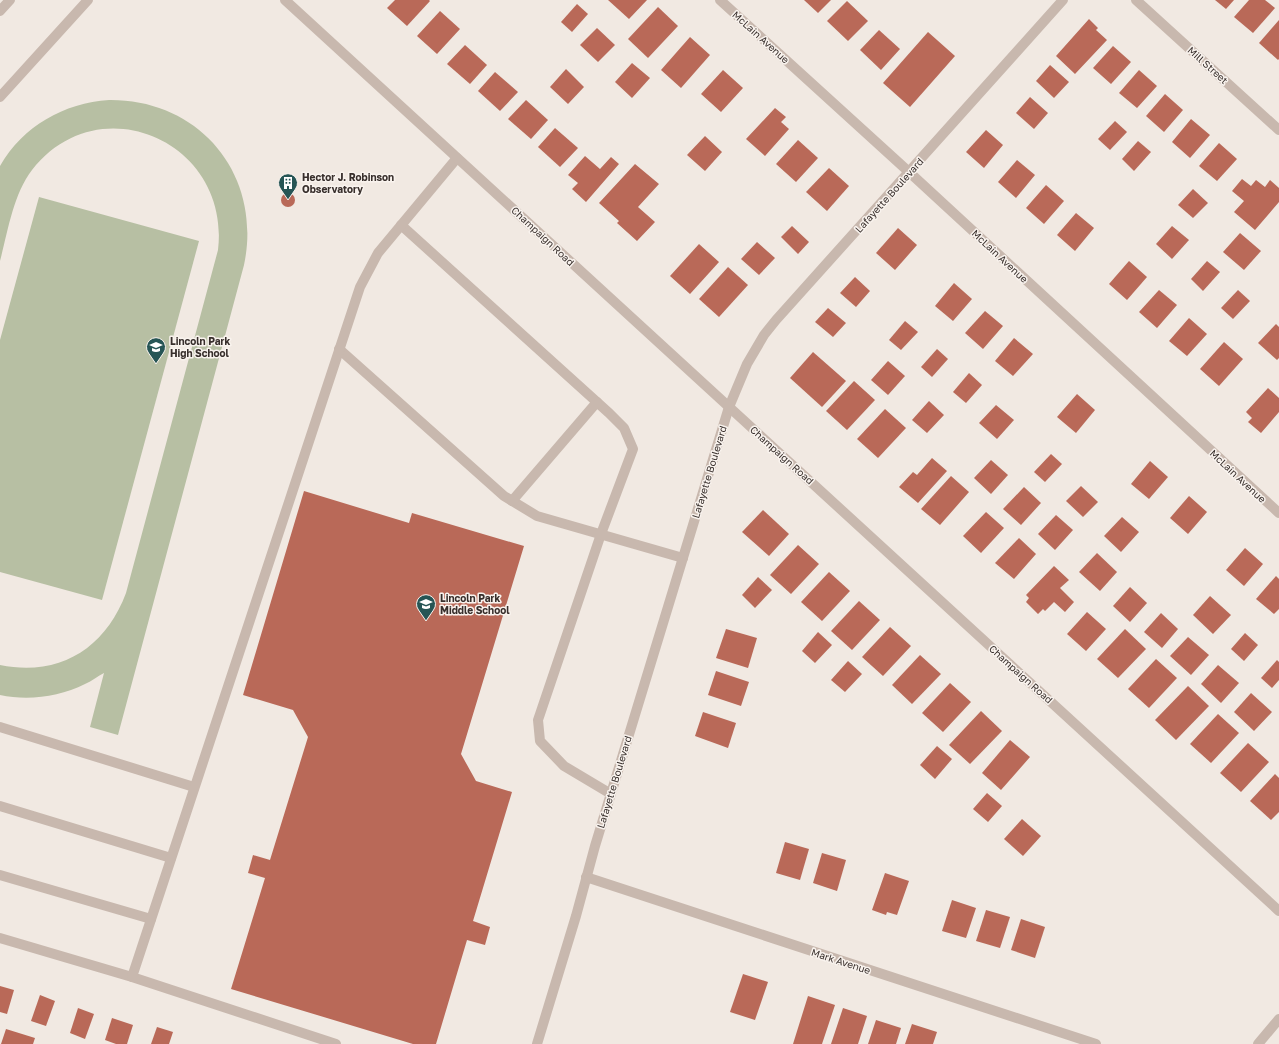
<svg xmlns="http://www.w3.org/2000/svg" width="1279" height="1044" font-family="'Golos Text',sans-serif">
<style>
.green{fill:#b7bfa3}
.building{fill:#b96958}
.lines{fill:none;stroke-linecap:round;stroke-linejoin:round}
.service{stroke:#c8b8ae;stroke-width:10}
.minor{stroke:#c8b8ae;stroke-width:10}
.tertiary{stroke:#c8b8ae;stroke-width:10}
.labels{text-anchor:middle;stroke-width:3;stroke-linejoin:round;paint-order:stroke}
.street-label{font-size:10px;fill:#382f2c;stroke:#f9f3ee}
.poi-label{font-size:10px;font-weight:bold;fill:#382f2c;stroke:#f9f3ee;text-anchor:start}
</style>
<rect width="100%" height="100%" fill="#f1e9e2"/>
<g class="green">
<path d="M109,100c91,-1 154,75 135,165l-126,470 -28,-8 14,-54c-6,3 -12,8 -19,11 -26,13 -57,17 -85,11v-30c59,12 105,-16 126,-72l92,-343c13,-108 -119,-166 -186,-80 -19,25 -24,61 -32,91v-95c23,-40 64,-63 109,-66z"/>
<polygon points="39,197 199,241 102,600 0,572 0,340"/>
</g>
<g class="building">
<polygon points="395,0 429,0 430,1 407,26 387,8"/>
<polygon points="608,0 647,0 629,19"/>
<polygon points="804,0 831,0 818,13"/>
<polygon points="1215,0 1234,0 1226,9"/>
<polygon points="1249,0 1265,0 1275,8 1253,33 1234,17"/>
<polygon points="847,1 868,21 848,41 827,21"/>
<polygon points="577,4 588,14 572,32 561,22"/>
<polygon points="658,7 678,26 648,58 628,39"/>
<polygon points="440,11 460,29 437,54 417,36"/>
<polygon points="1089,19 1098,28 1096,30 1107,40 1075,74 1056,56"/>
<polygon points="1279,20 1279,59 1278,60 1259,43"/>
<polygon points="597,28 615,45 598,62 580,45"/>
<polygon points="879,30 900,49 881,70 860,50"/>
<polygon points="928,32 955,56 910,107 883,83"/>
<polygon points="690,37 710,55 681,88 661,70"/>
<polygon points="465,45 487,65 470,84 447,64"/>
<polygon points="1113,46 1131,62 1111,84 1093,68"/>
<polygon points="632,63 650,78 632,98 615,82"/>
<polygon points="1050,65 1069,82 1054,98 1036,81"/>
<polygon points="566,69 584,87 568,104 550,87"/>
<polygon points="723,70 743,88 721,112 701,94"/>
<polygon points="1139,70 1157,86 1137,108 1119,93"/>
<polygon points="495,72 518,92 500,111 478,91"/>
<polygon points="1165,94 1183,110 1164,132 1146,116"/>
<polygon points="1030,97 1048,113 1034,129 1016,113"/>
<polygon points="526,100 548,120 531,139 508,119"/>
<polygon points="775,108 786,117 781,122 789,129 765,156 746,139"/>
<polygon points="1191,119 1210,135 1190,158 1172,142"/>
<polygon points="1115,121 1127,132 1110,150 1098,139"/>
<polygon points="555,128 578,148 560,167 538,147"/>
<polygon points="986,130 1003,145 984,168 966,152"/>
<polygon points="705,136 722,152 705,171 687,155"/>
<polygon points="798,140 818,158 796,182 776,164"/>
<polygon points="1138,141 1151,152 1134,171 1122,159"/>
<polygon points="1219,143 1237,159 1217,181 1199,166"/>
<polygon points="585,156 600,169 611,157 619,164 586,202 572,189 578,183 568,175"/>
<polygon points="1017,160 1035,175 1016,198 998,182"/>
<polygon points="635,164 659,184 638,207 655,222 637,241 617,223 619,221 599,203"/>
<polygon points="829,168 849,186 827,211 806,192"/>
<polygon points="1242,179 1251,186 1256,180 1265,187 1270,180 1279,188 1279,202 1255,230 1234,212 1244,201 1232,191"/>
<polygon points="1046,185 1064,201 1044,224 1026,208"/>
<polygon points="1193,189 1208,203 1193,218 1178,205"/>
<circle cx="288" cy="200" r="7"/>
<polygon points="1076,213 1094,228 1075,251 1057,235"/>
<polygon points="792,226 809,242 798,254 781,237"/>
<polygon points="1172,226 1189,240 1172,259 1156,244"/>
<polygon points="898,228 917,245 895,270 876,253"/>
<polygon points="1240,233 1261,251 1244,270 1223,252"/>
<polygon points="757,242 775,258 759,275 741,259"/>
<polygon points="699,244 719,262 690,294 670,276"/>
<polygon points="1129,261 1147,277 1127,300 1109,284"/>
<polygon points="1207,261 1220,272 1203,291 1191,279"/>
<polygon points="728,267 748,285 719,317 699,299"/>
<polygon points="855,277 870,291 856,307 840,293"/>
<polygon points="954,283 972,299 953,321 935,306"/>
<polygon points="1159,290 1177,305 1157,328 1139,312"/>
<polygon points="1238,290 1250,301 1233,319 1221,308"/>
<polygon points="828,308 846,323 833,337 815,322"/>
<polygon points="985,311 1003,326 983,349 965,333"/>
<polygon points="1189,318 1207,334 1187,356 1169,341"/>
<polygon points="905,321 918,332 901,350 889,340"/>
<polygon points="1276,324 1279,327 1279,358 1277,360 1258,343"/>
<polygon points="1014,338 1033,354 1013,376 995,361"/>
<polygon points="1224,342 1243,359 1219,386 1200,369"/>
<polygon points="937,349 948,359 932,377 921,367"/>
<polygon points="813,352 846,381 822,407 790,378"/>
<polygon points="888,361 905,376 888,395 871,380"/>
<polygon points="969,373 982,385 966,403 953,392"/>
<polygon points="854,381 875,400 847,430 826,411"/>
<polygon points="1268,388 1279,398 1279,412 1261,433 1248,422 1252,418 1246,412"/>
<polygon points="1077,394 1095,410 1076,433 1057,417"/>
<polygon points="929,401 944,415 927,433 912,420"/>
<polygon points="996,405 1014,420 997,439 979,423"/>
<polygon points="885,409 906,428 878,458 857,439"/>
<polygon points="1051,454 1062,464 1045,482 1034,472"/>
<polygon points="932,458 947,471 918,503 899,487 913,472 917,475"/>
<polygon points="991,460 1008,475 991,494 974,478"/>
<polygon points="1150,461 1168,477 1149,499 1131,484"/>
<polygon points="951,476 969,492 940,525 921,509"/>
<polygon points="1081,486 1098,502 1083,517 1066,501"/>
<polygon points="1024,487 1041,503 1021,525 1003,509"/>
<polygon points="304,491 409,523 412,513 524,546 461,754 476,781 512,792 473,921 490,927 485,945 467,940 436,1044 413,1044 231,989 265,878 248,873 253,855 270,860 308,737 293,710 243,695"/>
<polygon points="1189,496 1207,512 1188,534 1170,518"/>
<polygon points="763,510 789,534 769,556 742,532"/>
<polygon points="986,512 1004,528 981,553 963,536"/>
<polygon points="1056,515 1073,530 1055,550 1038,534"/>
<polygon points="1122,517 1139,532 1121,552 1104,536"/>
<polygon points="1019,538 1036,554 1014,579 995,563"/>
<polygon points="798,545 819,564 791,594 770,575"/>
<polygon points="1245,548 1263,564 1244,586 1226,570"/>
<polygon points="1097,553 1117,572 1100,591 1079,572"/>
<polygon points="1054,566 1069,580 1060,588 1074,602 1065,612 1054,602 1045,611 1043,609 1038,614 1026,602 1029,598 1026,595"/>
<polygon points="829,572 850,591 822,621 801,602"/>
<polygon points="1276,576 1279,579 1279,609 1274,614 1256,599"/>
<polygon points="758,577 772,590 755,608 742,595"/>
<polygon points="1130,587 1147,603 1130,622 1113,606"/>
<polygon points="1210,596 1231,615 1213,634 1193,615"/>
<polygon points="859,601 880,620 852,650 831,631"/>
<polygon points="1087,612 1106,629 1086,651 1067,634"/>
<polygon points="1161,613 1178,629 1162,648 1144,632"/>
<polygon points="890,627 911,646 883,676 862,657"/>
<polygon points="726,629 757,638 748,668 716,658"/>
<polygon points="1125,629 1146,649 1118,678 1097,659"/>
<polygon points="818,632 832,645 815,663 802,651"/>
<polygon points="1245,633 1258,645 1244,661 1231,649"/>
<polygon points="1188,637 1209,655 1191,675 1170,656"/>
<polygon points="920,655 941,674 912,704 892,685"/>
<polygon points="1156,659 1177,678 1149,708 1128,689"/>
<polygon points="1277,660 1279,662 1279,680 1272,688 1261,678"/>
<polygon points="848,661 862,674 845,692 831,680"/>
<polygon points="1218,665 1239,683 1221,703 1201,684"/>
<polygon points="716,671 749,682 741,706 708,695"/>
<polygon points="950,683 971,702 943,732 922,713"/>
<polygon points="1188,686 1209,706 1176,740 1155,720"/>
<polygon points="1251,693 1272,712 1254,731 1234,712"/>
<polygon points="981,711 1002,731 970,764 949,745"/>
<polygon points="703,712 736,723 728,748 695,736"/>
<polygon points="1218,714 1239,733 1211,763 1190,744"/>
<polygon points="1010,740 1030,757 1001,790 982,773"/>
<polygon points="1248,743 1269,762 1241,792 1220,773"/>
<polygon points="937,746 952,759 935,779 920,765"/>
<polygon points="1275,774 1279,778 1279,812 1271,820 1250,801"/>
<polygon points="987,793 1002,806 988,822 973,809"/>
<polygon points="1022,819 1041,836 1023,856 1004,839"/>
<polygon points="785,842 809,849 800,880 776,873"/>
<polygon points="822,853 846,860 837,891 813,883"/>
<polygon points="885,873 909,881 897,915 887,912 886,915 872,910"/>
<polygon points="952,900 976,908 966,938 942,931"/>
<polygon points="986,910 1010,917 1000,948 976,941"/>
<polygon points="1021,919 1045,927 1035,958 1011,950"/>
<polygon points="743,974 768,982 755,1020 730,1012"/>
<polygon points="0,986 14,990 7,1014 0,1012"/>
<polygon points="40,995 55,1001 46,1026 31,1021"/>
<polygon points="808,996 835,1005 822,1044 793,1044"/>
<polygon points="78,1008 94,1014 85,1039 70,1033"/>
<polygon points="843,1008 867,1016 858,1044 831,1044"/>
<polygon points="112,1018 133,1025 127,1044 116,1044 105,1040"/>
<polygon points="876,1020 901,1028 896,1044 868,1044"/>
<polygon points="912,1024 937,1032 933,1044 905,1044"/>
<polygon points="157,1027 173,1032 169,1044 151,1044"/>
<polygon points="6,1029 35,1038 33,1044 1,1044"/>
</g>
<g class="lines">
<g class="service">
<polyline points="0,11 10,0"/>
<polyline points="0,97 88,0"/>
<polyline points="401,225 609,413 624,428 633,449 601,534 538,720 540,741 564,766 611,794"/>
<polyline points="339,349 504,496 537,516 683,558"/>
<polyline points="512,501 597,402"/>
<polyline points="0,727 194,787"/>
<polyline points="0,806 171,858"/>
<polyline points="0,875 151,919"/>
<polyline points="0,938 132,977"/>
<polyline points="336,1044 132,977 360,287 378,253 457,158"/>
<polyline points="1258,1044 1279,1019"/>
</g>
<g class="minor">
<polyline points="720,0 909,172 1279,513"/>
<polyline points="1136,0 1279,130"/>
<polyline points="586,877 1096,1044"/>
<polyline points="537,1044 576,916 595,846 729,407 747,364 764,335 776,320 1063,0"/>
</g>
<polyline class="tertiary" points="285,0 1279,911"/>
</g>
<defs>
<symbol id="building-pin" viewBox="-11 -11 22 30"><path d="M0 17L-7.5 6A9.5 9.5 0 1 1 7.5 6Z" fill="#265555" stroke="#f9f3ee"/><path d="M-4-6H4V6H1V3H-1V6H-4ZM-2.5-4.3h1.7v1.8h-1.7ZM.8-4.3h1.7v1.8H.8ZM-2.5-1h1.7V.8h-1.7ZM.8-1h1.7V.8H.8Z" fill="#fff"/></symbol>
<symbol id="school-pin" viewBox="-11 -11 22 30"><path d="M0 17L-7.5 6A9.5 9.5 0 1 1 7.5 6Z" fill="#265555" stroke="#f9f3ee"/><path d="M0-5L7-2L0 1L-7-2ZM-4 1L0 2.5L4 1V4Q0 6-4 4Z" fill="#fff"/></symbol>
</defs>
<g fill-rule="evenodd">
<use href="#building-pin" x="277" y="172" width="22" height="30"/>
<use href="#school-pin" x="145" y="336" width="22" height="30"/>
<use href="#school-pin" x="415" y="593" width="22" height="30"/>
</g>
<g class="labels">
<g class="street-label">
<text transform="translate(761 37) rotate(42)" y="4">McLain Avenue</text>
<text transform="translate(1208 65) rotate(42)" y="4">Mill Street</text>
<text transform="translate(889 195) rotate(-48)" y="4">Lafayette Boulevard</text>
<text transform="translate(543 236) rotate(43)" y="4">Champaign Road</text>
<text transform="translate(1000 256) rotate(43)" y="4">McLain Avenue</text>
<text transform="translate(782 455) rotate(42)" y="4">Champaign Road</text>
<text transform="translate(709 472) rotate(-73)" y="4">Lafayette Boulevard</text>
<text transform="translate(1238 476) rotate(43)" y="4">McLain Avenue</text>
<text transform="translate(1021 674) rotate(42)" y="4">Champaign Road</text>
<text transform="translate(614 782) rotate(-73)" y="4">Lafayette Boulevard</text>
<text transform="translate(841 961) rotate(18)" y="4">Mark Avenue</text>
</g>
<g class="poi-label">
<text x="302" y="181">Hector J. Robinson<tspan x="302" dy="12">Observatory</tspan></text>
<text x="170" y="345">Lincoln Park<tspan x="170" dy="12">High School</tspan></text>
<text x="440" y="602">Lincoln Park<tspan x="440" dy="12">Middle School</tspan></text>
</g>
</g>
</svg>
